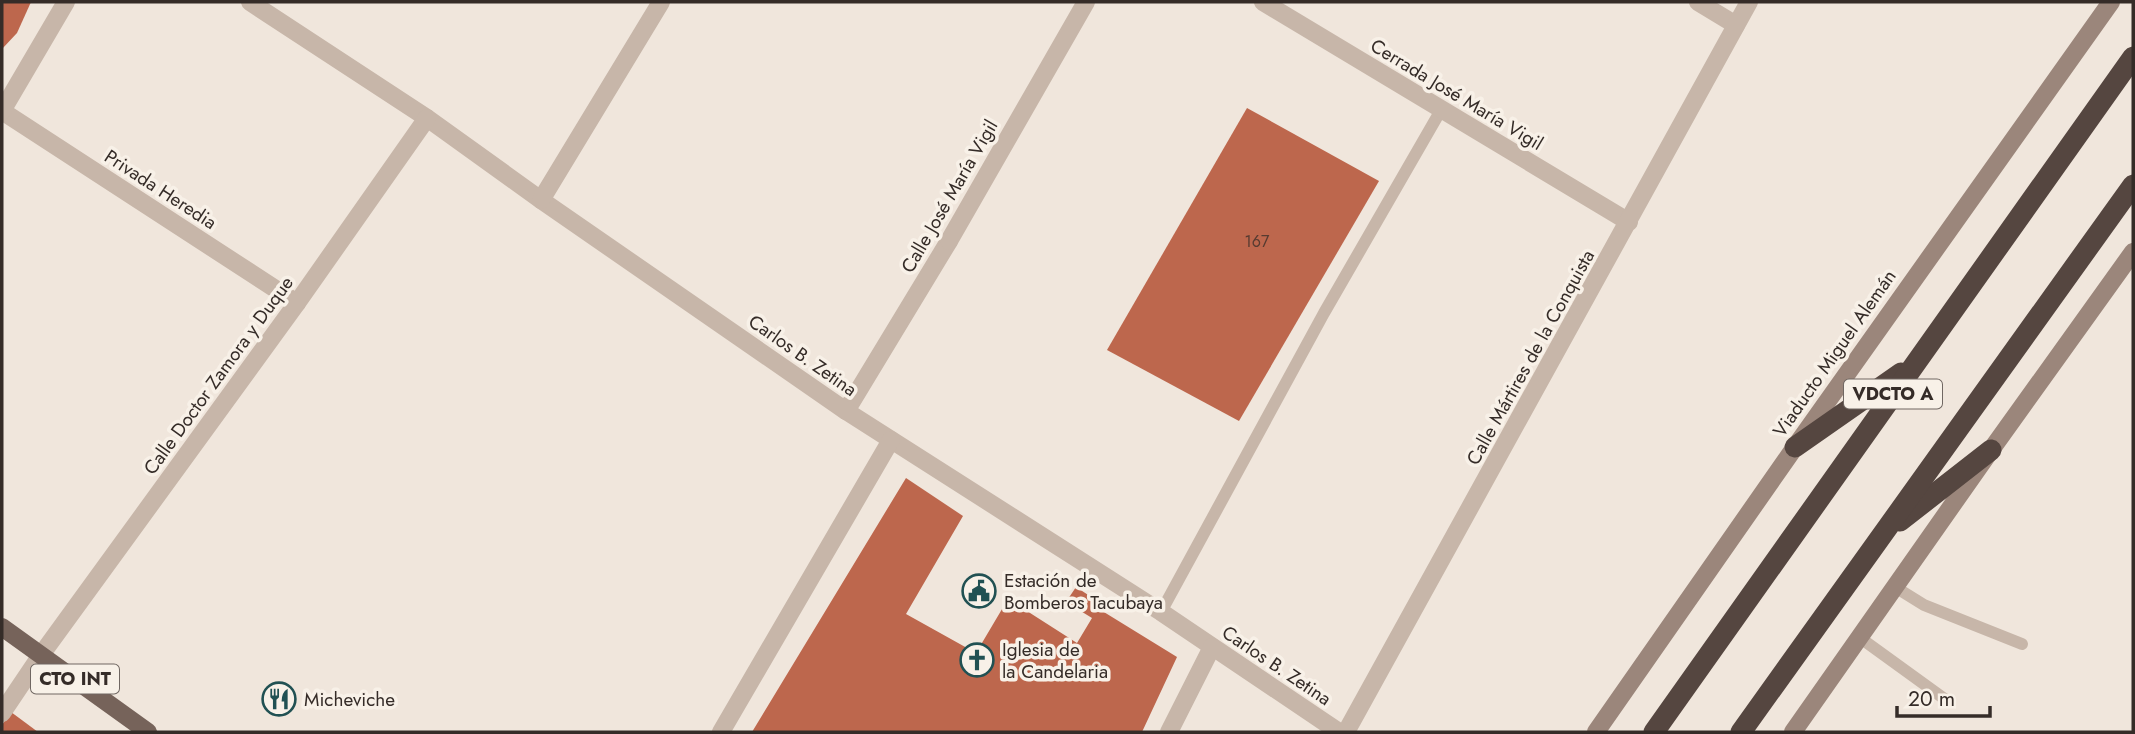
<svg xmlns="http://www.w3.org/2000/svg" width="2135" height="734" font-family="Jost,sans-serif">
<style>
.building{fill:#bd674d}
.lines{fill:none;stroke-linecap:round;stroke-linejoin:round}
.service{stroke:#c7b6a9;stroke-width:12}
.pedestrian{stroke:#c7b6a9;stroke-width:18}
.minor{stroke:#c7b6a9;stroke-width:18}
.tertiary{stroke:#c7b6a9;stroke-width:18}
.secondary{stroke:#9b867b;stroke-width:18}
.primary{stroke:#76635a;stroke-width:18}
.motorway{stroke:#554640;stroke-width:21}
.labels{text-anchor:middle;stroke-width:7;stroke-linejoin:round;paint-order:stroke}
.number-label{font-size:16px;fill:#573b31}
.shield{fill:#f8f1e8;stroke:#706762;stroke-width:2}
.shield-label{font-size:18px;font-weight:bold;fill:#352c28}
.street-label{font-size:19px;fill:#352c28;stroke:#f8f1e8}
.poi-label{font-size:19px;fill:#352c28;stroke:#f8f1e8;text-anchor:start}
</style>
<rect width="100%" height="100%" fill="#f0e6dc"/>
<g class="building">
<polygon points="2,2 31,2 17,33 2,49"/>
<polygon points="1247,108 1379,181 1239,421 1107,350"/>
<polygon points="906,478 963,516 906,614 976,653 1008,599 1077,643 1092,618 1066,602 1076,587 1102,604 1099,609 1177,657 1142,732 752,732"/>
<polygon points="11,712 38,732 2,732 2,725"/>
</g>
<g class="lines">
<g class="service">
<polyline points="1895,587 1924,605 2022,644"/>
<polyline points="1161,612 1324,313 1441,110"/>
<polyline points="1859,637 1946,700"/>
</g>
<polyline class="pedestrian" points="846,411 949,241"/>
<g class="minor">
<polyline points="250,2 427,118 541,200 846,411 1161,612 1339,732"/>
<polyline points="1263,2 1629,222"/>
<polyline points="1698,2 1736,25"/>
<polyline points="2,111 297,303"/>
<polyline points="541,200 661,2"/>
<polyline points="949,241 1086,2"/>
<polyline points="2,713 41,655 297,303 427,118"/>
<polyline points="721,732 891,440"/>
<polyline points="1169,732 1212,647"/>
<polyline points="1346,732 1749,2"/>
</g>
<polyline class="tertiary" points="2,111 66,2"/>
<g class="secondary">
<polyline points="1596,732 1795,447 2111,2"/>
<polyline points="1793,732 1991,450 2133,252"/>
</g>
<polyline class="primary" points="2,627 148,732"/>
<g class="motorway">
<polyline points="1795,447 1901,373"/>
<polyline points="1900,521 1991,450"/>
<polyline points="1654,732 2133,57"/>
<polyline points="1741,732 2133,185"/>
</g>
</g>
<defs>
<symbol id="civic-ring" viewBox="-11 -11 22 22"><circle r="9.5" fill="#f8f1e8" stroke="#215153" stroke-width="1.5"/><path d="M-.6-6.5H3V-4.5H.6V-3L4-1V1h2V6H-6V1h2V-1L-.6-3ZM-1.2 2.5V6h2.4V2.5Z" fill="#215153"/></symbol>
<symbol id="church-ring" viewBox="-11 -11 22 22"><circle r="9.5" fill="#f8f1e8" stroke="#215153" stroke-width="1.5"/><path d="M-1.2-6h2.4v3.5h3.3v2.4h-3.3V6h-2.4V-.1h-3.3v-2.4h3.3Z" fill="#215153"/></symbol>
<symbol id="restaurant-ring" viewBox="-11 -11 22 22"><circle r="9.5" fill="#f8f1e8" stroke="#215153" stroke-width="1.5"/><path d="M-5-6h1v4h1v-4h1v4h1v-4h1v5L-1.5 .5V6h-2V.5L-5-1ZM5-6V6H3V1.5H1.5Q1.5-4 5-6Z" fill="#215153"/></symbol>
</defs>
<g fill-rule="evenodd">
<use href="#civic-ring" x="960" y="572" width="38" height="38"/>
<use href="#church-ring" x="958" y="641" width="38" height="38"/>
<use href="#restaurant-ring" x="260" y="680" width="38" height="38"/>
</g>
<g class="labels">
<g class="number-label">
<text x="1257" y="247">167</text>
</g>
<g class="shield">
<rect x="1844" y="379.5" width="98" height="29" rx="5"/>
<rect x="31" y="664.5" width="88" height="29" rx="5"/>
</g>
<g class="shield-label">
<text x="1893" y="400">VDCTO A</text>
<text x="75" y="685">CTO INT</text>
</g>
<g class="street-label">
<text transform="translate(1457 94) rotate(31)" y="7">Cerrada José María Vigil</text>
<text transform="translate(161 189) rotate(33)" y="7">Privada Heredia</text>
<text transform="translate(949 196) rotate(-60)" y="7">Calle José María Vigil</text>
<text transform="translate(1834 353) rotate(-55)" y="7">Viaducto Miguel Alemán</text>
<text transform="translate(803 355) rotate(35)" y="7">Carlos B. Zetina</text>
<text transform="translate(1530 357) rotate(-61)" y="7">Calle Mártires de la Conquista</text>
<text transform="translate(218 375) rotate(-54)" y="7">Calle Doctor Zamora y Duque</text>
<text transform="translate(1277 665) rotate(34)" y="7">Carlos B. Zetina</text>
</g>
<g class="poi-label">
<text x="1004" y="587">Estación de<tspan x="1004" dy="22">Bomberos Tacubaya</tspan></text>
<text x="1002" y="656">Iglesia de<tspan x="1002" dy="22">la Candelaria</tspan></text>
<text x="304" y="706">Micheviche</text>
</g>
</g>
<rect width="2135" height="734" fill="none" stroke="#352c28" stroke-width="7"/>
<path d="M1897 706v10h93v-10" fill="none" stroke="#352c28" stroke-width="3.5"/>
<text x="1908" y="706" font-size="21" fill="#352c28" stroke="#f8f1e8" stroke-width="5" paint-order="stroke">20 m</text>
</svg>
